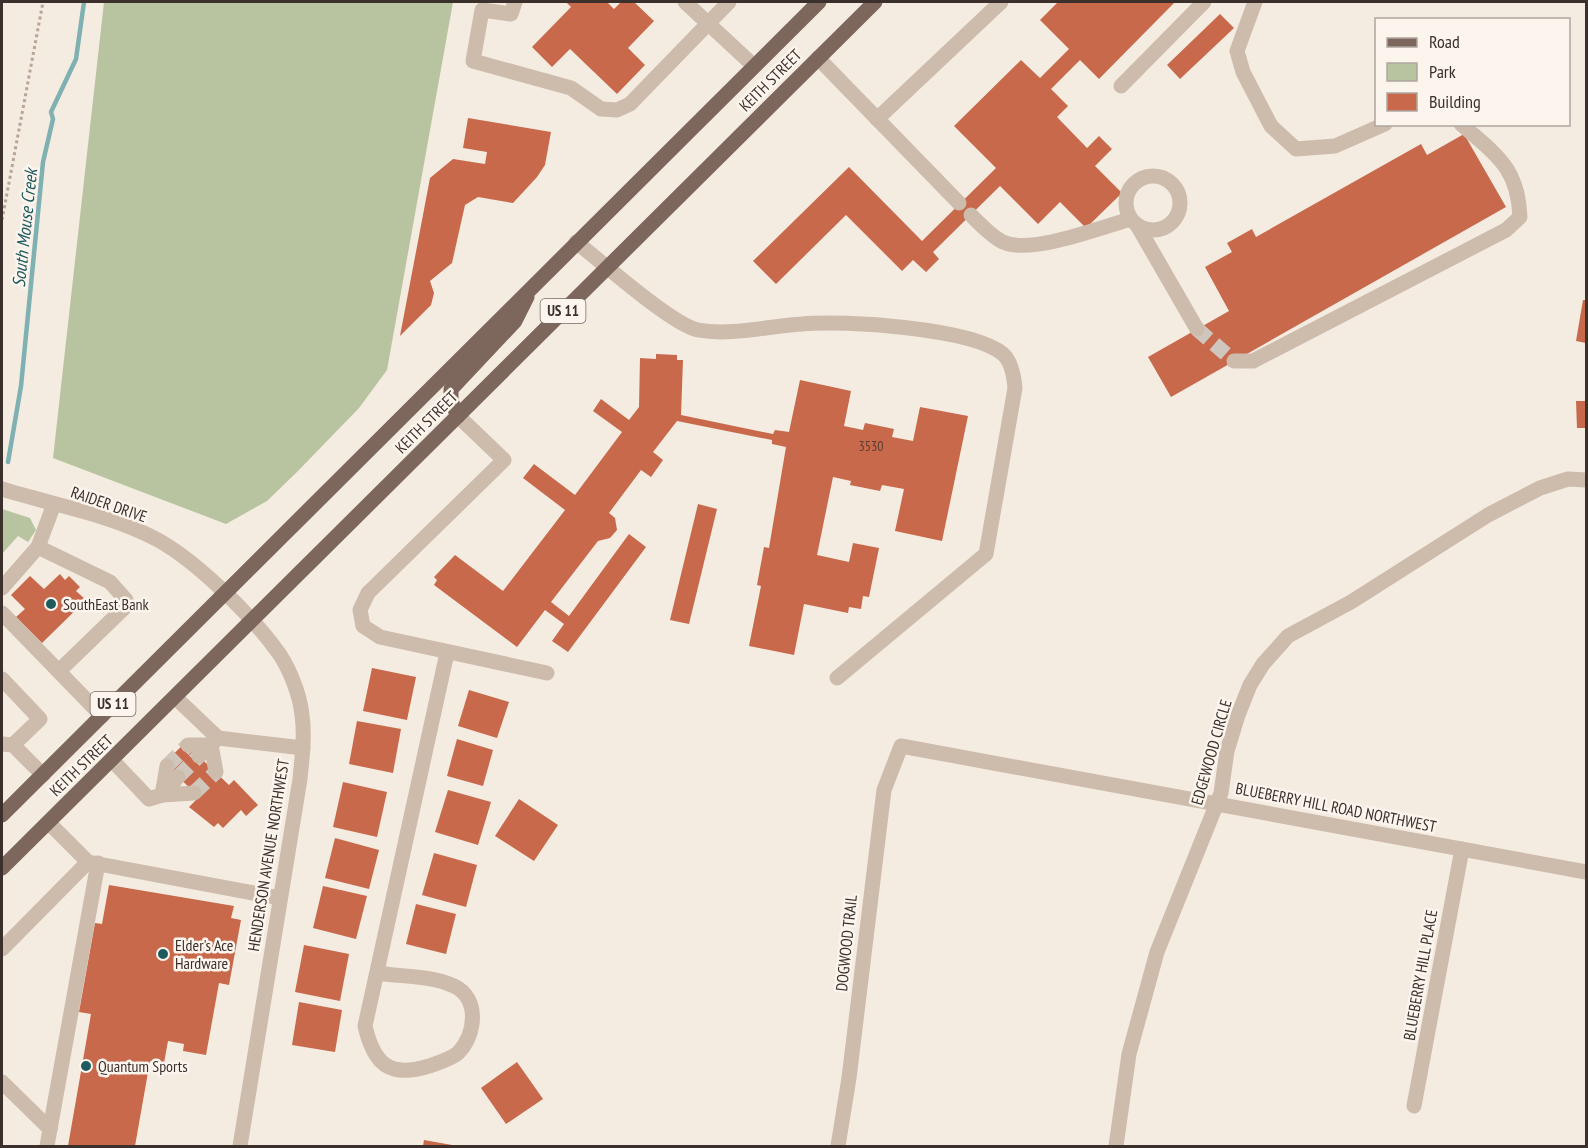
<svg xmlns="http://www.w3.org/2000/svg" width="1588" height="1148" font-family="'PT Sans Narrow',sans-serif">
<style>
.green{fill:#b8c4a0}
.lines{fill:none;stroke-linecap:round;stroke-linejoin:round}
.stream{stroke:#7fb0b2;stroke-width:4.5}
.building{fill:#c8694b}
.minor-tunnel{stroke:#cfc6bd;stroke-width:15;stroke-dasharray:15 8;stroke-linecap:butt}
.path{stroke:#b9a596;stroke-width:3;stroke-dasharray:3 3;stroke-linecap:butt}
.minor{stroke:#cdbbac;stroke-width:15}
.major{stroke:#7d675c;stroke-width:15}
.poi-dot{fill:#1f5a5e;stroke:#fbf5ee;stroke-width:2}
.labels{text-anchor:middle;stroke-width:5;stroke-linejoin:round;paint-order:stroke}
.number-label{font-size:14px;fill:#5e3e33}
.shield{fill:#fbf5ee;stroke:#756b66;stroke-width:1.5}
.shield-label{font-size:15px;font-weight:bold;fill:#3b302b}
.street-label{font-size:16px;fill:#3b302b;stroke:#fbf5ee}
.poi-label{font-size:16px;fill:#3b302b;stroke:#fbf5ee;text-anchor:start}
.water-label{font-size:18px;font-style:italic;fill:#1f5a5e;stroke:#fbf5ee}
</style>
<rect width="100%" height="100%" fill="#f4ebe1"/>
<g class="green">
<polygon points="104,2 453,2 387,370 359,408 297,472 267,501 226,524 53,458"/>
<polygon points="2,509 30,518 36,530 28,542 18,536 2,554"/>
</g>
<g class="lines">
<polyline class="stream" points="8,462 21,386 43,162 53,119 51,112 76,59 84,2"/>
</g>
<g class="building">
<polygon points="566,2 607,2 614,9 621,2 634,2 654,21 628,48 645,65 617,94 570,49 552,67 532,47 571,7"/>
<polygon points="1058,2 1175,2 1099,79 1080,60 1051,89 1068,106 1057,117 1087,148 1099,136 1112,149 1095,166 1122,193 1086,228 1060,202 1038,224 1000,186 933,252 939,259 926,272 913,260 902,271 846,215 776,284 753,261 849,167 922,241 996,168 954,126 1021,60 1040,78 1069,49 1040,20"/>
<polygon points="1220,14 1234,28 1180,79 1167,65"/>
<polygon points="468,118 551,132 545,165 537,177 513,203 478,197 465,205 452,263 430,281 434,293 431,305 400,336 430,178 453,159 485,164 487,152 463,148"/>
<polygon points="1464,134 1506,207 1171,397 1148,357 1229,311 1205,267 1232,252 1227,243 1252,229 1256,237 1421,144 1427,155"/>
<polygon points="1583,300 1586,300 1586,343 1576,341"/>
<polygon points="656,354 677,355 677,360 683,360 681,415 773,434 775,430 789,432 800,380 851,391 844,426 863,430 865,423 894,429 892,437 913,441 920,407 968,416 942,541 895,531 904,489 882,485 880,491 850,485 851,481 833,477 817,555 849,562 853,543 879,548 869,597 863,596 861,609 849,607 848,613 804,604 794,655 749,646 761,586 757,585 764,547 769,548 786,447 772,444 772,440 677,421 653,452 663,460 651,477 641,470 609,513 615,518 617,530 610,538 598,541 551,602 569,616 629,534 646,547 568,652 552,641 564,624 545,610 517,647 434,585 437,580 434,577 455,555 503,591 565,510 523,478 534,464 575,495 622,432 593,411 601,399 629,420 639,407 640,358 656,359"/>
<polygon points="1576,401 1586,401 1586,428 1577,428"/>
<polygon points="698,504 717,509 689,624 670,620"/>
<polygon points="60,574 65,580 69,576 80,587 76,591 86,600 42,643 16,617 25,609 11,595 30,576 44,589"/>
<polygon points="372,668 416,677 407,720 363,711"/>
<polygon points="469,690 509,702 497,738 458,726"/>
<polygon points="357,721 401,729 393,773 349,764"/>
<polygon points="457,739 493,750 483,786 447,776"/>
<polygon points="185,743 229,785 234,780 258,805 246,816 241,810 223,828 218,823 214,827 189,807 199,797 164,763"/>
<polygon points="343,782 387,792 377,837 333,827"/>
<polygon points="448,790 491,802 478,845 435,832"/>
<polygon points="519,799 558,825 534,861 495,836"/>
<polygon points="335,838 379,850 369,889 325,878"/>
<polygon points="434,853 477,865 466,907 422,895"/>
<polygon points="109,885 234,906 231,918 241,920 229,985 219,983 206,1055 183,1051 184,1044 168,1041 164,1063 150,1061 135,1146 68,1146 91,1014 79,1012 95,923 102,924"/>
<polygon points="323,886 367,896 356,939 313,928"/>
<polygon points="416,904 456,914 446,954 406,944"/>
<polygon points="304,945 349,954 340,1001 295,992"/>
<polygon points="299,1002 342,1010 335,1052 292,1045"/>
<polygon points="517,1062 543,1099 506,1124 481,1088"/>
<polygon points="424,1140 452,1145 452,1146 423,1146"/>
</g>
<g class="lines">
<g class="minor-tunnel">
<polyline points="1197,329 1234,361"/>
<polyline points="167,766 188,745"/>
<polyline points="178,777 199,756"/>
<polyline points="194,793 216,772"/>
</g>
<polyline class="path" points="2,220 43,2"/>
<g class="minor">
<polyline points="515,2 511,14 482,10 473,61 571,88 601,109 617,110 630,104 729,2"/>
<polyline points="685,2 754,66"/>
<polyline points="1255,2 1237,51 1243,72 1271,126 1296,149 1335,146 1385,124"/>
<polyline points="818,58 959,203"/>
<polyline points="1121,86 1204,2"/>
<polyline points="877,119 1001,2"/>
<circle cx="1153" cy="203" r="27"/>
<path d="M971,215c9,9 20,21 32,27 28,13 99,-15 128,-23"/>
<polyline points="1137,225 1197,329"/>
<path d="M576,242c25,19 96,83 122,88 33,6 70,-4 104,-6 42,-4 170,4 201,30 9,8 11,23 12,34l-29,166 -149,124"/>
<path d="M1234,361h19l253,-131 14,-13c-2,-50 -24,-62 -59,-93"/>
<polyline points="458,416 504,460 368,593 360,610 363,626 380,637 547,673"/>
<path d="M2,489c51,16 108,25 156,51 38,21 91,73 117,108 13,16 25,46 27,67 3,21 0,43 -2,64l-60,367"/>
<polyline points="38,547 110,582 126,600 124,608 59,671"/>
<polyline points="2,588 38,547 54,504"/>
<polyline points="2,613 102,716"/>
<polyline points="2,679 40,719 13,745"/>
<polyline points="176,698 218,738 199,756"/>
<polyline points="218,738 303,748"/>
<polyline points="2,744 13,745 43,775"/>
<polyline points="188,745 211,745"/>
<polyline points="211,745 216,772"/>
<polyline points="112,760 149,799 162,795 194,793"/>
<polyline points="162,795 167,766"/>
<polyline points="162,795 178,777"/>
<polyline points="49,823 88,862 280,898"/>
<polyline points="2,949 88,862"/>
<path d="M377,973c25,4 54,2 77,13 26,12 22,49 4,67 -7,6 -20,10 -29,13 -39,12 -55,-1 -64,-40l82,-373"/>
<polyline points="2,1082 50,1129 98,863"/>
<polyline points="1414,1106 1462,849"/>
<polyline points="47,1146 50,1129"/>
<polyline points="838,1146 849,1078 884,790 901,746 1586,872"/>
<polyline points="1116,1146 1129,1054 1157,952 1221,793 1227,751 1238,715 1250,685 1263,664 1288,636 1351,602 1488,515 1540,488 1568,479 1586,480"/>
</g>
<g class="major">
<polyline points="458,416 451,401 451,389 515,321 527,297"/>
<polyline points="2,815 819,2"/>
<polyline points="2,868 875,2"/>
</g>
</g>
<g class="poi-dot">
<circle cx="51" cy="604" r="6"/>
<circle cx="163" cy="954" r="6"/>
<circle cx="86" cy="1066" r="6"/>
</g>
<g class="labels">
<g class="number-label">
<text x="871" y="451">3530</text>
</g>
<g class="shield">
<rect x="540.5" y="299" width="45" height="24" rx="4.5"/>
<rect x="90.5" y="692" width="45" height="24" rx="4.5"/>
</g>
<g class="shield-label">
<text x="563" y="316">US 11</text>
<text x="113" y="709">US 11</text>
</g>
<g class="street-label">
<text transform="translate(770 80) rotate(-45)" y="6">KEITH STREET</text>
<text transform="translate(426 422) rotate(-45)" y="6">KEITH STREET</text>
<text transform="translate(109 504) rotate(19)" y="6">RAIDER DRIVE</text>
<text transform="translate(1211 752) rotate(-74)" y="6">EDGEWOOD CIRCLE</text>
<text transform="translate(81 765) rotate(-44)" y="6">KEITH STREET</text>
<text transform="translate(1336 807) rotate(11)" y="6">BLUEBERRY HILL ROAD NORTHWEST</text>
<text transform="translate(268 855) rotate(-81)" y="6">HENDERSON AVENUE NORTHWEST</text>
<text transform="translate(846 943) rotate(-84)" y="6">DOGWOOD TRAIL</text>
<text transform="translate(1420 975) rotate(-80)" y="6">BLUEBERRY HILL PLACE</text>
</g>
<g class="poi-label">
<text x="63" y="610">SouthEast Bank</text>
<text x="175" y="951">Elder's Ace<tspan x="175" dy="18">Hardware</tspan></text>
<text x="98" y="1072">Quantum Sports</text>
</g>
<g class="water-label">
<text transform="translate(25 228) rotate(-84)" y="6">South Mouse Creek</text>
</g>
</g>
<rect width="1588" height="1148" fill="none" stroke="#3b302b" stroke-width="6"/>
<rect x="1375" y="18" width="195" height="108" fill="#fbf5ee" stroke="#aea6a0" stroke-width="1.5"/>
<rect x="1387" y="38" width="30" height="9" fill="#7d675c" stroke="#aea6a0" stroke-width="1.5"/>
<text x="1429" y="48" font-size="18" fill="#3b302b">Road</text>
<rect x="1387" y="63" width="30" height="18" fill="#b8c4a0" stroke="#aea6a0" stroke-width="1.5"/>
<text x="1429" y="78" font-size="18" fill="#3b302b">Park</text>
<rect x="1387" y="93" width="30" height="18" fill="#c8694b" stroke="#aea6a0" stroke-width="1.5"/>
<text x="1429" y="108" font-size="18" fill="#3b302b">Building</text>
</svg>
